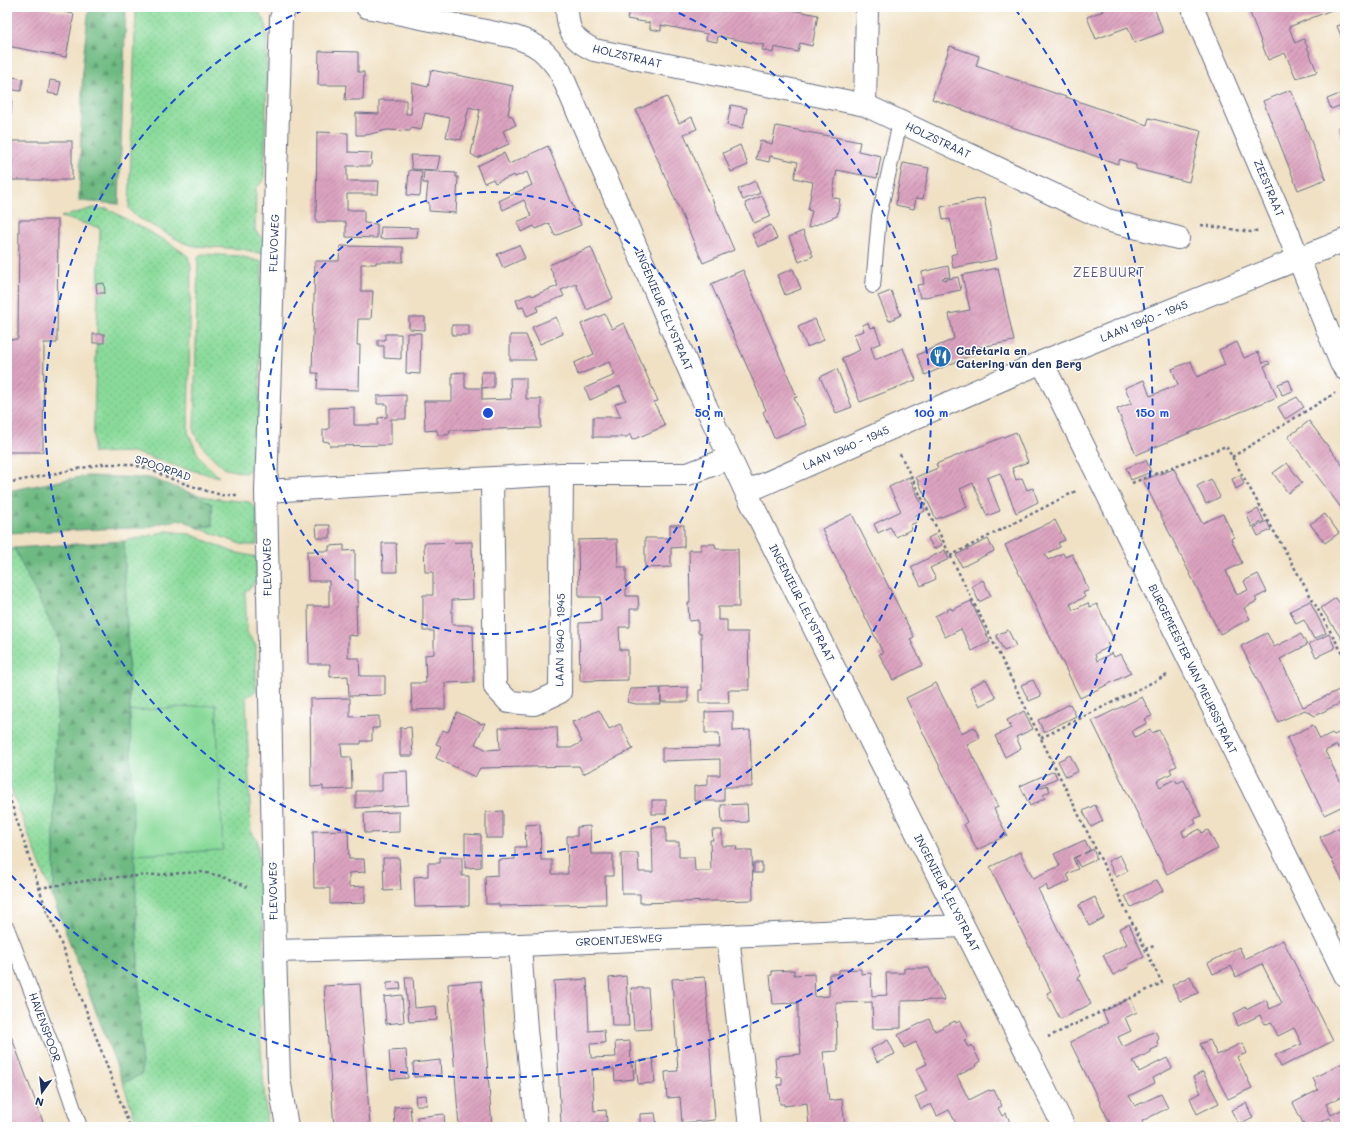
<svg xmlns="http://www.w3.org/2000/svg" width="1352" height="1134" font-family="Mali,sans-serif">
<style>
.grass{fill:url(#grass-dots);stroke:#52847c}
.forest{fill:url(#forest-firs);stroke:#447470}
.garden{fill:#89da9a;stroke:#52847c}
.building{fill:url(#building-hatch)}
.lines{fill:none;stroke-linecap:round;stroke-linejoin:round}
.lane-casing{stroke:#666d82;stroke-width:16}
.street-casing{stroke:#666d82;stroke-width:24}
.path{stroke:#666d82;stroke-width:2.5;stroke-dasharray:3 3;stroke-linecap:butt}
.lane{stroke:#fff;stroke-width:14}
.street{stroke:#fff;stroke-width:22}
.ring{fill:none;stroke:#1d4ed8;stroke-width:2;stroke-dasharray:7 5}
.labels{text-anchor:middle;stroke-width:3;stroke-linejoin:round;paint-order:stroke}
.street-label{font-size:11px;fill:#1b2f5e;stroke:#fff}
.poi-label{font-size:11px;font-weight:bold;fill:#1b2f5e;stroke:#fff;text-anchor:start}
.quarter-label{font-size:13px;letter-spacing:1px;fill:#5f5880;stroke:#fff}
.centre{fill:#1d4ed8;stroke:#fff;stroke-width:2}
.ring-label{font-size:12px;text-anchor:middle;font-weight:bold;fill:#1d4ed8;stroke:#fff;stroke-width:3;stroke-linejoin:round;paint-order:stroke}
</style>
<defs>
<pattern id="grass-dots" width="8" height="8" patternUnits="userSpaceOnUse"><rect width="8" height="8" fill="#89da9a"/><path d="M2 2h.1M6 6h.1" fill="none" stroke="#76bb87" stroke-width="1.8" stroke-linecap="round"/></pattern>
<pattern id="forest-firs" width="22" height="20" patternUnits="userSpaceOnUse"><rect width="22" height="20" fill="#6eba82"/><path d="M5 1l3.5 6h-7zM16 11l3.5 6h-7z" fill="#5a986e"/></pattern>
<pattern id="building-hatch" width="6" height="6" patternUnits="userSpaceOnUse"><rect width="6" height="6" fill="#dca3bf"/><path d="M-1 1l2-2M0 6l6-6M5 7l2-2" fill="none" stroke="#b2859e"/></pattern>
</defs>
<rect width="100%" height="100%" fill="#fff"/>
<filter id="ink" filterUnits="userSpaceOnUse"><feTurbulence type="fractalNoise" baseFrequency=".025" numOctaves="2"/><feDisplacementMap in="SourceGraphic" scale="8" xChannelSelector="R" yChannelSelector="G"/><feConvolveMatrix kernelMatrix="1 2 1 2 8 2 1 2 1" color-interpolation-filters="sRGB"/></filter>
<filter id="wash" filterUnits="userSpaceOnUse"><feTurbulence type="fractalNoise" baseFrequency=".012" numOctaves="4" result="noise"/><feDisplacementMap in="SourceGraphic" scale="16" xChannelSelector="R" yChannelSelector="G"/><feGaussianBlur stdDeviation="0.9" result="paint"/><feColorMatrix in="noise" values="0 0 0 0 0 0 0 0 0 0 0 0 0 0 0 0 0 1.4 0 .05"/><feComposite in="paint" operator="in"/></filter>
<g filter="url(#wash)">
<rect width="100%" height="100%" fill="#f0e1c4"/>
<g class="grass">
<polygon points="136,7 256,7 266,24 267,70 264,180 256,188 255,231 264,239 263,254 242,249 194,246 184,243 135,216 129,208"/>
<polygon points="93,208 108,209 171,244 188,256 191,267 188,432 199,457 219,477 176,466 133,452 93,453 100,228 61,217"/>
<polygon points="201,254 240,256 262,262 258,465 245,473 225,469 205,450 194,432 198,258"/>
<polygon points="191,493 211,498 250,502 257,509 257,545 243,545 196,527 212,526 212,504"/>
<polygon points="167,531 190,534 233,552 257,557 258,579 245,593 247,633 256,645 256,691 246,697 251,834 257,839 261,881 266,1001 258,1009 267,1127 138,1127 123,1083 142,1074 134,855 222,850 216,705 130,711 124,541 148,536"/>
<polygon points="14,548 61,643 54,779 54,901 7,778 7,552"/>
</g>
<g class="forest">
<polygon points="89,7 126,7 119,204 79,201 83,61"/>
<polygon points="86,476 150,478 191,493 212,504 212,526 196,527 183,520 165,522 146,528 125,528 7,533 7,491"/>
<polygon points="124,541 142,1074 123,1083 54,901 54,779 60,643 14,548"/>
</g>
<polygon class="garden" points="216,705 223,850 134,855 130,711"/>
<g id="blocks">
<g class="building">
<polygon points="7,7 40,7 74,14 66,57 7,46"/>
<polygon points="614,7 776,7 818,15 812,46 800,43 798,52 774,47 773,53 762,50 764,45 718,36 717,42 706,40 707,34 661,25 661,31 650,29 650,23 627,19 629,11"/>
<polygon points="1101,7 1154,7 1163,32 1134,43 1128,27 1096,39 1087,17 1103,11"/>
<polygon points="1256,7 1339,7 1289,27 1295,43 1304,39 1317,72 1296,78 1285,53 1268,60 1249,10"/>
<polygon points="1345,23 1345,46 1337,26"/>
<polygon points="950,46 979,56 976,66 1147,125 1149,118 1201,131 1189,182 1136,169 1136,165 1120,159 1118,164 932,99"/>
<polygon points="319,51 358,52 358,72 364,72 363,100 345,100 346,85 318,85"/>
<polygon points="431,70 513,86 508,115 512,116 516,125 503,131 509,144 477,158 471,154 480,110 469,107 461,140 446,137 450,118 425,113 421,130 411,128 410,131 387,130 366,135 356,135 356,113 379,114 379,100 406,100 406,114 411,114 412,83 428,87"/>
<polygon points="7,76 23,79 21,91 7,89"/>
<polygon points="50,80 61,82 58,95 48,93"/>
<polygon points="1291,90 1326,179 1298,190 1263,101"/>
<polygon points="1345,92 1345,104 1331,109 1327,99"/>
<polygon points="7,96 12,96 11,114 7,114"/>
<polygon points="667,97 679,123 692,117 697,129 684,134 734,250 703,263 636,110"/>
<polygon points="731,105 747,108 743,128 727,125"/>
<polygon points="1345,124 1345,145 1338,127"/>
<polygon points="776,126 860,142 858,151 881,156 877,178 837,170 832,197 840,199 837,216 808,228 812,211 808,210 813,182 794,178 798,162 770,156 769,162 756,159 760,141 772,144"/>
<polygon points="317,132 348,133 348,152 372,153 371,166 347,166 347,181 379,181 378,194 347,194 347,210 364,210 364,223 377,224 377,238 346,237 346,222 316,222"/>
<rect x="7" y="141" width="65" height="39"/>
<polygon points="740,145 748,165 731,172 723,153"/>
<polygon points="548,146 581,225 555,236 549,223 536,229 534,226 521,232 517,222 531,216 524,200 503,210 499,201 532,185 527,172 515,177 514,175 495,183 493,179 484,183 477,166 504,153 509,164"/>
<polygon points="410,155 440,156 437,170 412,169"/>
<polygon points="903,163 929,168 923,199 916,198 914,209 896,205 897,193"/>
<polygon points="409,170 422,171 420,196 407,195"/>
<polygon points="424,171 456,173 456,177 458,177 456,213 429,211 429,202 426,202 428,183 423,183"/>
<polygon points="755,181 760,193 743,200 738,189"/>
<polygon points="762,196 771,216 754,223 745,203"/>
<polygon points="984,198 997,259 953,268 951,255 957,253 954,236 950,219 943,220 941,207"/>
<polygon points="19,220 58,220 57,343 44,343 43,452 7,452 7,340 18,339"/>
<polygon points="771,225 777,239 758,247 752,234"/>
<polygon points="381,227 418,228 417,238 380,239"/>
<polygon points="803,231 813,256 799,262 789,237"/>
<polygon points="519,245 525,258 503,268 497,254"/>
<polygon points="340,246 403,247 403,262 376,262 376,264 361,264 361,291 373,291 371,319 358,319 357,345 360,345 359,390 317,389 318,373 312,373 315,261 339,261"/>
<polygon points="591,247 613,298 587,310 576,284 561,290 564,296 538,306 537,307 538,311 527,316 523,307 519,308 516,300 531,294 532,296 558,286 549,265"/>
<polygon points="948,266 950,277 942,278 943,280 958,277 961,290 920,298 917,285 924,284 922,272"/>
<polygon points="998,268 1014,341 980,347 981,351 925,375 917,355 954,339 949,314 970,310 962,275"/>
<polygon points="793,269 801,289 785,295 777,275"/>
<polygon points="743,270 797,397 794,398 806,425 774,438 763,412 766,410 711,284"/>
<polygon points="104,283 105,293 97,293 96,284"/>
<polygon points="891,291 901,315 889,321 878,296"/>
<polygon points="605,314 612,329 624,323 658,401 654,402 665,426 632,440 630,434 627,437 593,437 593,417 621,417 615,404 626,400 620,386 590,400 585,388 615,375 609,362 578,375 574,363 594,354 581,324"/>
<polygon points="409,317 425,317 425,330 409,329"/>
<polygon points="556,317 563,334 540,344 532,327"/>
<polygon points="815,319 824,340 807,347 798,327"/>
<polygon points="868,323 870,328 875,327 881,343 871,347 875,360 903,348 916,380 860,402 842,358 860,350 854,334 864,331 862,325"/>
<rect x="452" y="325" width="17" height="10"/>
<polygon points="407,333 421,333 420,374 406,373"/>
<rect x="93" y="334" width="11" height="9"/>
<polygon points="385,334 401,334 401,359 384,358 384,346 378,346 378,340 385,340"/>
<polygon points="510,335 526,335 536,360 510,360"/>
<polygon points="1237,342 1244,358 1258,352 1263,363 1268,361 1270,364 1264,366 1277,397 1136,455 1117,409 1132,403 1125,388 1144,380 1150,396 1178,385 1172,369 1191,361 1197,377 1225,365 1219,350"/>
<polygon points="837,369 852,407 836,413 820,377"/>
<polygon points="465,372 465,388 482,388 481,372 494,372 494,387 482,388 482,400 511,399 510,378 526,378 526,399 541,399 541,428 453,430 450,430 450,433 448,435 439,435 437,433 437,430 425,431 424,401 452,401 452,373"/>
<polygon points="1289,380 1293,391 1282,395 1278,384"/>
<polygon points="406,395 406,419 391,419 391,445 330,446 329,442 323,441 323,430 329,429 329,408 354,407 354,425 378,425 378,418 387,417 387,404 377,404 377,396"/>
<polygon points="1297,397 1304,407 1285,419 1278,407"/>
<polygon points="1309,421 1345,469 1345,513 1288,437"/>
<polygon points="1016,432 1028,462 1012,468 1016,480 1022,478 1027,490 1033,488 1038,502 1016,513 1000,473 987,478 1000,511 987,516 973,483 960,489 967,507 936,519 916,477 938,468 936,464"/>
<polygon points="1146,460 1151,472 1131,480 1126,468"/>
<polygon points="1287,463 1302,483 1288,493 1273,473"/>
<polygon points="1174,469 1202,523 1223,514 1234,537 1231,539 1242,563 1226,571 1237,595 1248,590 1244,581 1258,574 1267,592 1255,598 1257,601 1244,608 1250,619 1220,634 1143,480"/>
<polygon points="1240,475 1244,484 1236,489 1232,479"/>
<polygon points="909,477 925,511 914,516 917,522 910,525 912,529 896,537 890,527 878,533 874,524 901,511 889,487"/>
<polygon points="1211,479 1220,497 1206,504 1197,486"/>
<polygon points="1258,509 1264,521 1252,527 1247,515"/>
<polygon points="852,514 914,637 910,639 923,665 893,680 879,654 883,653 822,529"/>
<polygon points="1325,514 1339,533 1325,543 1310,524"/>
<polygon points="1055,520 1065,540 1058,543 1060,547 1045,554 1048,560 1063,553 1065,557 1072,554 1089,590 1083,593 1085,597 1070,604 1073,610 1088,603 1090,607 1097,604 1114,640 1107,643 1109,647 1095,654 1097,661 1112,653 1114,657 1121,654 1131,673 1080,698 1005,545"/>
<polygon points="1267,521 1271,530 1258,536 1254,528"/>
<polygon points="316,525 330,525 330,538 317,538"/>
<polygon points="670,525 684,525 684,547 671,548 671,567 645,568 645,538 670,538"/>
<polygon points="936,534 942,545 934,549 928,538"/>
<polygon points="617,539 618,567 626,567 626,596 638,596 639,609 630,609 630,627 619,627 620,650 628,650 628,680 580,681 579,623 601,622 601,610 600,597 579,597 578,540"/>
<polygon points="988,539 994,551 962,567 956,555"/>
<polygon points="472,542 473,599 452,600 452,625 473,625 474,682 445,683 445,709 412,710 411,683 426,683 425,655 434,654 434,631 423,631 423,595 433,595 433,572 425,572 424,543"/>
<polygon points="382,543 396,543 397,572 383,572"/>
<polygon points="701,544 715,544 716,549 738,549 739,607 718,607 718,620 727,620 727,632 748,632 749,690 728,690 729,703 699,703 699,690 702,690 701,633 698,633 698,620 689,621 688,603 690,603 689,550 701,550"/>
<polygon points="344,545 344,551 355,550 355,580 358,580 358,606 356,606 357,636 348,635 348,658 359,658 360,676 385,676 385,695 349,696 348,676 330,677 330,664 309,664 308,606 329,606 329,581 308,581 307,551 329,551 329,546"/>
<polygon points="945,550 949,559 930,568 936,579 921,586 911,567"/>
<polygon points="983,580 991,596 979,602 972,586"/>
<polygon points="1336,598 1345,611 1345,644 1321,608"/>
<polygon points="971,601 990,642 972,651 961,629 945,637 935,616 951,608 952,610"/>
<polygon points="1310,601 1326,633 1314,639 1304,620 1296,624 1290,611"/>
<polygon points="1008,630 1016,646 1004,651 996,635"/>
<polygon points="1267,633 1274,647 1301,634 1307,645 1280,659 1303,707 1339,690 1344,701 1315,716 1305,710 1278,722 1241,646"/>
<polygon points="1329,634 1335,648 1316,657 1309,644"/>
<polygon points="986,679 996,698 980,706 970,687"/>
<polygon points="1033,680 1041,696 1029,701 1021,685"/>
<polygon points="936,683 961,733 974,727 980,738 967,745 998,807 994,809 1007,835 977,850 964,824 967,822 906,698"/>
<polygon points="688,687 688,702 661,702 661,688"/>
<polygon points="660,688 661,704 636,704 627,702 631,689"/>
<polygon points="1142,697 1152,716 1145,719 1147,723 1132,731 1135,737 1150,729 1152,733 1159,730 1177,766 1170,769 1172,773 1157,781 1160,787 1175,779 1177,783 1184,780 1201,816 1194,819 1196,823 1182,831 1184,837 1200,829 1202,833 1208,830 1218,849 1167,874 1092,721"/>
<polygon points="350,698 350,717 379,716 379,728 372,728 372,741 361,741 361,744 341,744 342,757 351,757 352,789 323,790 323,786 311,787 310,699"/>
<polygon points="1070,704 1076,716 1044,732 1038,720"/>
<polygon points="599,710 609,729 620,724 633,749 583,774 579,766 529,767 480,768 475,777 436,758 441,746 436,744 443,730 448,732 457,712 482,724 483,723 485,723 475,744 487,750 500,749 499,728 537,727 557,727 558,748 571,748 582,742 572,722 573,721 574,722"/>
<polygon points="733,711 733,731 750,730 752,787 724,787 724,801 694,801 694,786 708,785 708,775 720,775 720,759 662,761 662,748 720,747 719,733 705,733 705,712"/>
<polygon points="1024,711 1033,729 1016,737 1021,748 1005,757 995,736 1011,728 1007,720"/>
<polygon points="1313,725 1320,739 1332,733 1334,735 1345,730 1345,744 1338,748 1337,745 1325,751 1345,791 1345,805 1324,815 1287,738"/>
<polygon points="411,727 413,756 400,756 400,728"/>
<polygon points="1070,755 1078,771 1066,777 1058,761"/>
<polygon points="407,771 408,805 356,808 356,791 382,791 382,772"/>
<polygon points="1054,771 1057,778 1039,786 1040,788 1047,785 1050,791 1043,795 1045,798 1030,806 1020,786"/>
<rect x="652" y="800" width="14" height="14"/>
<polygon points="747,804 748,822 722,823 721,805"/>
<polygon points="1095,805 1103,821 1091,827 1083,811"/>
<polygon points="503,811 503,838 486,838 486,812"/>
<polygon points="399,812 399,832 365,833 364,813"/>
<polygon points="540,824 541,860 552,860 552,874 568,874 567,836 577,836 577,827 590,826 591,854 613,854 613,876 605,876 606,904 499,906 499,904 486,904 485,876 498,875 498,860 515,859 515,847 526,847 525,825"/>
<polygon points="1345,825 1345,886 1320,837"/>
<polygon points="652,827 666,827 666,842 679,842 679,857 694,857 695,871 711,871 710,840 713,840 712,830 722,830 722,846 737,846 736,850 752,850 753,900 640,903 640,894 622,894 621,853 638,853 639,872 653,872"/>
<polygon points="348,830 349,859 364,859 365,872 349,873 349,887 365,886 365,903 330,904 330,888 314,888 313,831"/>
<polygon points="465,834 481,835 481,867 465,868"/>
<polygon points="1085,840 1090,850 1084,853 1085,854 1093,849 1097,859 1080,867 1075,858 1080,855 1073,858 1078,869 1067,874 1070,881 1048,891 1046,885 1038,889 1081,976 1078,978 1091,1004 1060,1019 1047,993 1051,991 990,867 1020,852 1033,878 1060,866 1054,854"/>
<polygon points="1120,855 1128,871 1116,877 1108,861"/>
<polygon points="440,857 462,857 462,876 469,876 469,906 415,907 414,877 428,876 428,863 440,863"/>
<polygon points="383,858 399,858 401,890 384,891"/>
<rect x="754" y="863" width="8" height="10"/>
<polygon points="1157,880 1163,891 1131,907 1125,896"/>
<polygon points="1095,897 1104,918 1089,926 1079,905"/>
<polygon points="1129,924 1144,957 1128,965 1129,967 1113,975 1103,955 1127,944 1119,929"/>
<polygon points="1283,940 1333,1041 1281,1067 1275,1055 1302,1044 1294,1028 1278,1036 1271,1022 1267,1024 1264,1023 1260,1015 1238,1026 1233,1014 1246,1007 1248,1009 1266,1000 1270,1009 1282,1003 1262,964 1236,977 1231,966 1213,974 1208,963 1239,947 1245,959"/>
<polygon points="904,968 929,968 945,1000 901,1001 901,1028 873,1029 872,1002 836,1003 837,1051 823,1052 829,1101 842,1099 845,1127 809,1127 807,1103 784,1106 784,1104 780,1104 778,1085 782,1085 782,1077 777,1078 775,1058 779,1058 779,1056 801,1054 798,1027 798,1003 773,1004 770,975 772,975 772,971 794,970 794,975 814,974 815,997 829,996 829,974 839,974 839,970 861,969 861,974 871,973 872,996 887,995 886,973 904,973"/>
<polygon points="626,976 629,1026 612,1026 609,978"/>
<polygon points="1190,976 1198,993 1180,1001 1172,985"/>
<polygon points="405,977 413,977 415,1008 436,1006 437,1020 409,1022"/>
<polygon points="705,977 715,1120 682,1123 680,1097 667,1098 665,1072 678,1071 672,979"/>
<polygon points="587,979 589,1031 604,1030 605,1043 590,1044 591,1058 616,1057 615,1042 630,1041 631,1066 633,1066 634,1079 615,1081 614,1069 592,1070 594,1111 606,1110 607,1122 561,1125 554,981"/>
<polygon points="481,981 492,1127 459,1127 448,984"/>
<polygon points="399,982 400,982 401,989 387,990 387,983"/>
<polygon points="360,984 370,1127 334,1127 324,986"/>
<polygon points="631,988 648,988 651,1029 634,1030"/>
<polygon points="402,995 404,1022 386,1024 384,997"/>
<polygon points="1130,998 1137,1012 1125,1018 1131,1031 1118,1037 1123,1047 1155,1031 1159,1039 1157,1041 1158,1047 1151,1050 1151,1052 1133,1061 1139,1072 1167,1058 1172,1068 1153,1078 1155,1083 1129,1096 1135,1106 1161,1094 1168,1108 1142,1121 1145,1127 1112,1127 1070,1042 1108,1023 1103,1012"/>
<polygon points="929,1019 935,1031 955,1021 956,1023 960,1021 968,1038 964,1040 968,1047 972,1045 980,1062 976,1064 977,1066 957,1076 969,1100 989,1090 990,1091 994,1090 1002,1106 998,1108 1002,1116 1006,1113 1012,1127 958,1127 949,1110 937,1116 931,1104 921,1109 915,1097 927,1091 916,1069 927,1064 916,1042 904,1048 898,1035"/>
<polygon points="7,1025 45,1127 7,1127"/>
<polygon points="888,1040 895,1054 877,1062 871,1049"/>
<polygon points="1210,1040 1217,1055 1242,1043 1247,1053 1237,1057 1252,1088 1228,1099 1200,1044"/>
<polygon points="406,1050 408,1078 391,1079 389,1051"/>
<polygon points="653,1059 655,1083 638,1084 636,1061"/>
<polygon points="440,1060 441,1075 414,1077 413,1063"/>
<polygon points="1343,1063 1345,1066 1345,1095 1326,1104 1331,1115 1345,1108 1345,1127 1335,1127 1330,1118 1311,1127 1305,1127 1293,1103 1318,1090 1313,1078"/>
<polygon points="1203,1072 1219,1103 1197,1114 1190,1098 1201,1093 1193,1077"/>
<polygon points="426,1095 427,1105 416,1105 415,1096"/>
<polygon points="1246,1103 1253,1118 1239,1125 1231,1110"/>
<polygon points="410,1106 412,1127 395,1127 394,1107"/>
<polygon points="655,1113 657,1127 632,1127 632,1124 640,1124 640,1114"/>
<polygon points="444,1114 445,1127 418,1127 417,1117"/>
</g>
</g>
</g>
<g filter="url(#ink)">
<use href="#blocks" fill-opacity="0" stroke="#666d82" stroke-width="1"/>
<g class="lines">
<defs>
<g id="lane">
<polyline points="873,286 879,216 900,122"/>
<polyline points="7,928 53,1048 80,1127"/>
</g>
<g id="street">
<polyline points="285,7 281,18 266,491 275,951 279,1078 287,1127"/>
<path d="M367,7l148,30c24,8 30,14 45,34l135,312 51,109 318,635"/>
<path d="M567,7c0,24 6,33 27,43l271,55 242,115 71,18"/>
<polyline points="1194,7 1194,12 1284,223 1341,363 1345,369"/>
<polyline points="865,105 867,7"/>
<polyline points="1042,362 1345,975"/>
<polyline points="492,479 495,687 509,702 534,704 560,692 562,474"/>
<polyline points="266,491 562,474 688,474 730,458"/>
<polyline points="746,492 1042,362 1345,240"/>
<polyline points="728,936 750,1127"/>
<polyline points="520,945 526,1030 537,1127"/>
<polyline points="275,951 520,945 963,926"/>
</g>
</defs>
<use href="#lane" class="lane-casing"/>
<use href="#street" class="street-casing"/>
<g class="path">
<polyline points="1201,225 1251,232 1259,230"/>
<polyline points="900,454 1162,983 1048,1037"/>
<polyline points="1232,457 1335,393"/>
<polyline points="7,483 102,464 127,464 147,468 174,480 207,491 222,495 239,495"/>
<polyline points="1132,483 1226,446 1343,654"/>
<polyline points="950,556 1076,491"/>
<polyline points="1041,738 1167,675"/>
<polyline points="7,790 47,912 57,933 130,1127"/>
<polyline points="39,888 105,878 201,872 226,877 247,887"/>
<polyline points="1145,949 1154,946"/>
</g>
<use href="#lane" class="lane"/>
<use href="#street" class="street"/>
</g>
</g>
<g class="ring">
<circle cx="488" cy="413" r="221"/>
<path d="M668 8A443 443 0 1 1 308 8"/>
<path d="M1015 9A664 664 0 0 1 10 874"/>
</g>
<defs>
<symbol id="restaurant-disc" viewBox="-11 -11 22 22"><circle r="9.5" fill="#1f6fb2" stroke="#fff"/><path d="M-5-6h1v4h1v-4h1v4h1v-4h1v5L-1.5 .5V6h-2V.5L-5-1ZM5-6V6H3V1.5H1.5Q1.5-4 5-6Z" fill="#fff"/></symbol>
</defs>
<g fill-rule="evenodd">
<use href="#restaurant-disc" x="928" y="344" width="25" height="25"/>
</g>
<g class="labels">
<g class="street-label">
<text transform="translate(627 56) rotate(13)" y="4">HOLZSTRAAT</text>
<text transform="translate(938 140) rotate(25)" y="4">HOLZSTRAAT</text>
<text transform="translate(1269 188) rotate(67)" y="4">ZEESTRAAT</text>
<text transform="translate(274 243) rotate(-88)" y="4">FLEVOWEG</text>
<text transform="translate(664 310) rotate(67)" y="4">INGENIEUR LELYSTRAAT</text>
<text transform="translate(1144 321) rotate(-22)" y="4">LAAN 1940 - 1945</text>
<text transform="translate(846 448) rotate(-24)" y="4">LAAN 1940 - 1945</text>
<text transform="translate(163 468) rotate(19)" y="4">SPOORPAD</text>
<text transform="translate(267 567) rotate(-91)" y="4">FLEVOWEG</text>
<text transform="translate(802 603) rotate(63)" y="4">INGENIEUR LELYSTRAAT</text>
<text transform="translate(560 640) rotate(-89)" y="4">LAAN 1940 - 1945</text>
<text transform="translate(1193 669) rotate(64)" y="4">BURGEMEESTER VAN MEURSSTRAAT</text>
<text transform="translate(273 891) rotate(-91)" y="4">FLEVOWEG</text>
<text transform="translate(947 893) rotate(63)" y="4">INGENIEUR LELYSTRAAT</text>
<text transform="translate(619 940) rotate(-3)" y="4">GROENTJESWEG</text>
<text transform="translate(45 1027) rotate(70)" y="4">HAVENSPOOR</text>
</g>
<g class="poi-label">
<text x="956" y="355">Cafetaria en<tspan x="956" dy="13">Catering van den Berg</tspan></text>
</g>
<g class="quarter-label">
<text x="1109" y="277">ZEEBUURT</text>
</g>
</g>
<circle cx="488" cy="413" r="6" class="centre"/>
<g class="ring-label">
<text x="709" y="417">50 m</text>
<text x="931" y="417">100 m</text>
<text x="1152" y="417">150 m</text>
</g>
<rect width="1352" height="1134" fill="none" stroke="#fff" stroke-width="24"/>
<g transform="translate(42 1092) rotate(195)" stroke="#ffffff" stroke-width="3" paint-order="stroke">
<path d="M0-3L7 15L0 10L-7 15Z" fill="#1b2f5e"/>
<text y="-6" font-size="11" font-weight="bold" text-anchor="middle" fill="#1b2f5e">N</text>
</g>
</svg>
